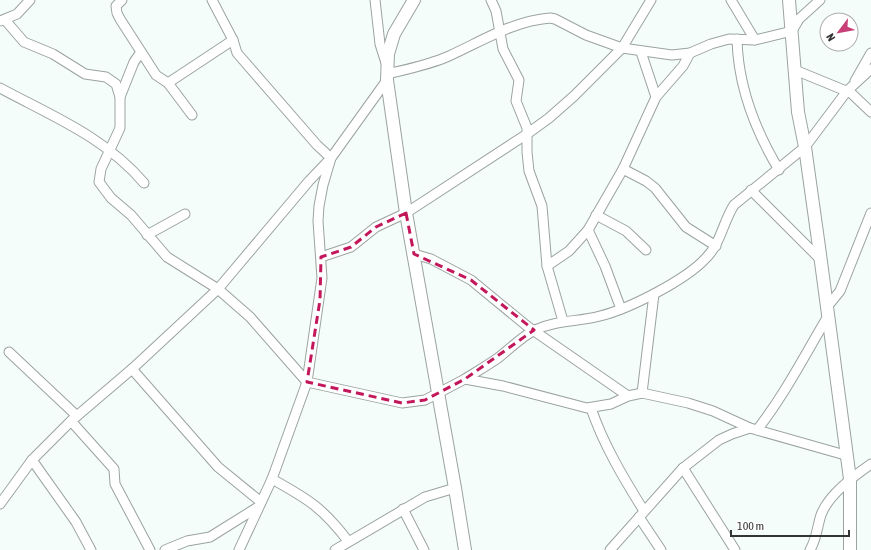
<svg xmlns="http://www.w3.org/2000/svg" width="871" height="550" font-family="'Asap Condensed',sans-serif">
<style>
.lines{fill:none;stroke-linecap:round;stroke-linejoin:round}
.minor-casing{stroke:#9ba39f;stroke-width:11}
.tertiary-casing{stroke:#9ba39f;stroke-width:14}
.minor{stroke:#fff;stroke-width:9}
.tertiary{stroke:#fff;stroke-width:12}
.marked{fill:none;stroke:#c2185b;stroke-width:3;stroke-dasharray:8 5;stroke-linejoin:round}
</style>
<rect width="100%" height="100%" fill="#f5fdfa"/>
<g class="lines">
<defs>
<g id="minor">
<polyline points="122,0 116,6 117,13 120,19 156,75 168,83 192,115"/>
<polyline points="212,0 233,40 237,53 317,145 331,158 323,185 319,206 318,221 322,278 307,382 272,479 239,550"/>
<polyline points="375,0 380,44 386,63"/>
<polyline points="491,0 496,11 503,49 519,80 516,101 527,128 527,152 529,171 542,206 547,266 563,321"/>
<polyline points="731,0 755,40"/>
<polyline points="5,20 24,42 53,54 85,74 106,77 116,84 120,97"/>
<polyline points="0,21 17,14 30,0"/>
<path d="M737,39c1,47 18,91 42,131"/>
<polyline points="141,52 134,62 120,97 120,128 101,169 99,182 111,198 131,215 167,257 218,289 250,317 307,382 402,403 425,400 465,379 503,386 587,408 611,404 628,396 642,393 688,403 713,411 750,428"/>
<polyline points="641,52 656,97"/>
<polyline points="795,70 851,93 871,112"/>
<path d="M387,74c21,-5 42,-9 62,-18 33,-15 64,-35 101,-38l5,1 31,16 36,13 50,7 18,-2 21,-9 18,-5 26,1 37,-9 7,-12 21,-19"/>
<polyline points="855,81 871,53"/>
<polyline points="168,83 233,40"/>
<path d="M0,88c52,28 105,49 144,95"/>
<polyline points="623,169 646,181 655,188 686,227 716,246"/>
<polyline points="751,190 820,259"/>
<polyline points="596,215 626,231 646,250"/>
<polyline points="588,230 605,266 621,309"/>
<polyline points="147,235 185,214"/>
<polyline points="414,254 431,259 471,280 527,326 628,396"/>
<polyline points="321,257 351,247 376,227 406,213 527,134 549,118 574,96 622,48 651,0"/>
<polyline points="547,266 569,251 588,230 623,169 656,97 683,66 690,53"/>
<polyline points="827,307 840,291 871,213"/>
<polyline points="9,352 77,416"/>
<polyline points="132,369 218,467 261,502"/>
<path d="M465,379c11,-7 23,-14 33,-21 12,-9 24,-22 37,-28 22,-10 42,-8 65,-14 29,-7 86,-36 106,-58 15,-15 17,-36 28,-53l71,-58 42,-56 24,-22"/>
<polyline points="642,393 654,294"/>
<path d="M591,408c12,36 33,71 53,103"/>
<polyline points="71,421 114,469 115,484 150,550"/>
<path d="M757,430c28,-36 48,-75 71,-114"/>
<polyline points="32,460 76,522 91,550"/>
<polyline points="683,468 735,550"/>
<path d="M272,479c36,20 51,29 76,62"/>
<polyline points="0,504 32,460 71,421 132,369 218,289 309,181 331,158 387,80"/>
<polyline points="403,509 424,550"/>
<polyline points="639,517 661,550"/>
<polyline points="165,550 187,541 210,537 258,507"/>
<polyline points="335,550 425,497 455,488"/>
<polyline points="610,550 683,468 719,440 732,434 750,428 845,455"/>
<path d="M810,550c7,-12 7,-23 11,-35 7,-20 33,-39 50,-51"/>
</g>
<g id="tertiary">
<polyline points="414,0 394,34 388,54 387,80 406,213 455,488 465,550"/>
<polyline points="789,0 798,112 805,147 819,247 850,479 850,550"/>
</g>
</defs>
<use href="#minor" class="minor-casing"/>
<use href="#tertiary" class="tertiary-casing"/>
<use href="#minor" class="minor"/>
<use href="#tertiary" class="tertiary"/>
</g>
<path class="marked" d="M406,213l8,41 57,26 63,50 -69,49 -40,21 -23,3 -95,-21 13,-82 1,-43 30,-10 25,-20z"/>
<g transform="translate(839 32) rotate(238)"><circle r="19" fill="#ffffff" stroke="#adaead"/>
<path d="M0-3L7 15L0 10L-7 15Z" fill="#c83e77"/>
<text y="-6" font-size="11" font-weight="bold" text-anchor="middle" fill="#323533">N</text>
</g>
<path d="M731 530v6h118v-6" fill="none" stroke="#323533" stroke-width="2"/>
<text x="737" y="530" font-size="12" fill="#323533" stroke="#ffffff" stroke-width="3" paint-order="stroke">100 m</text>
</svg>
